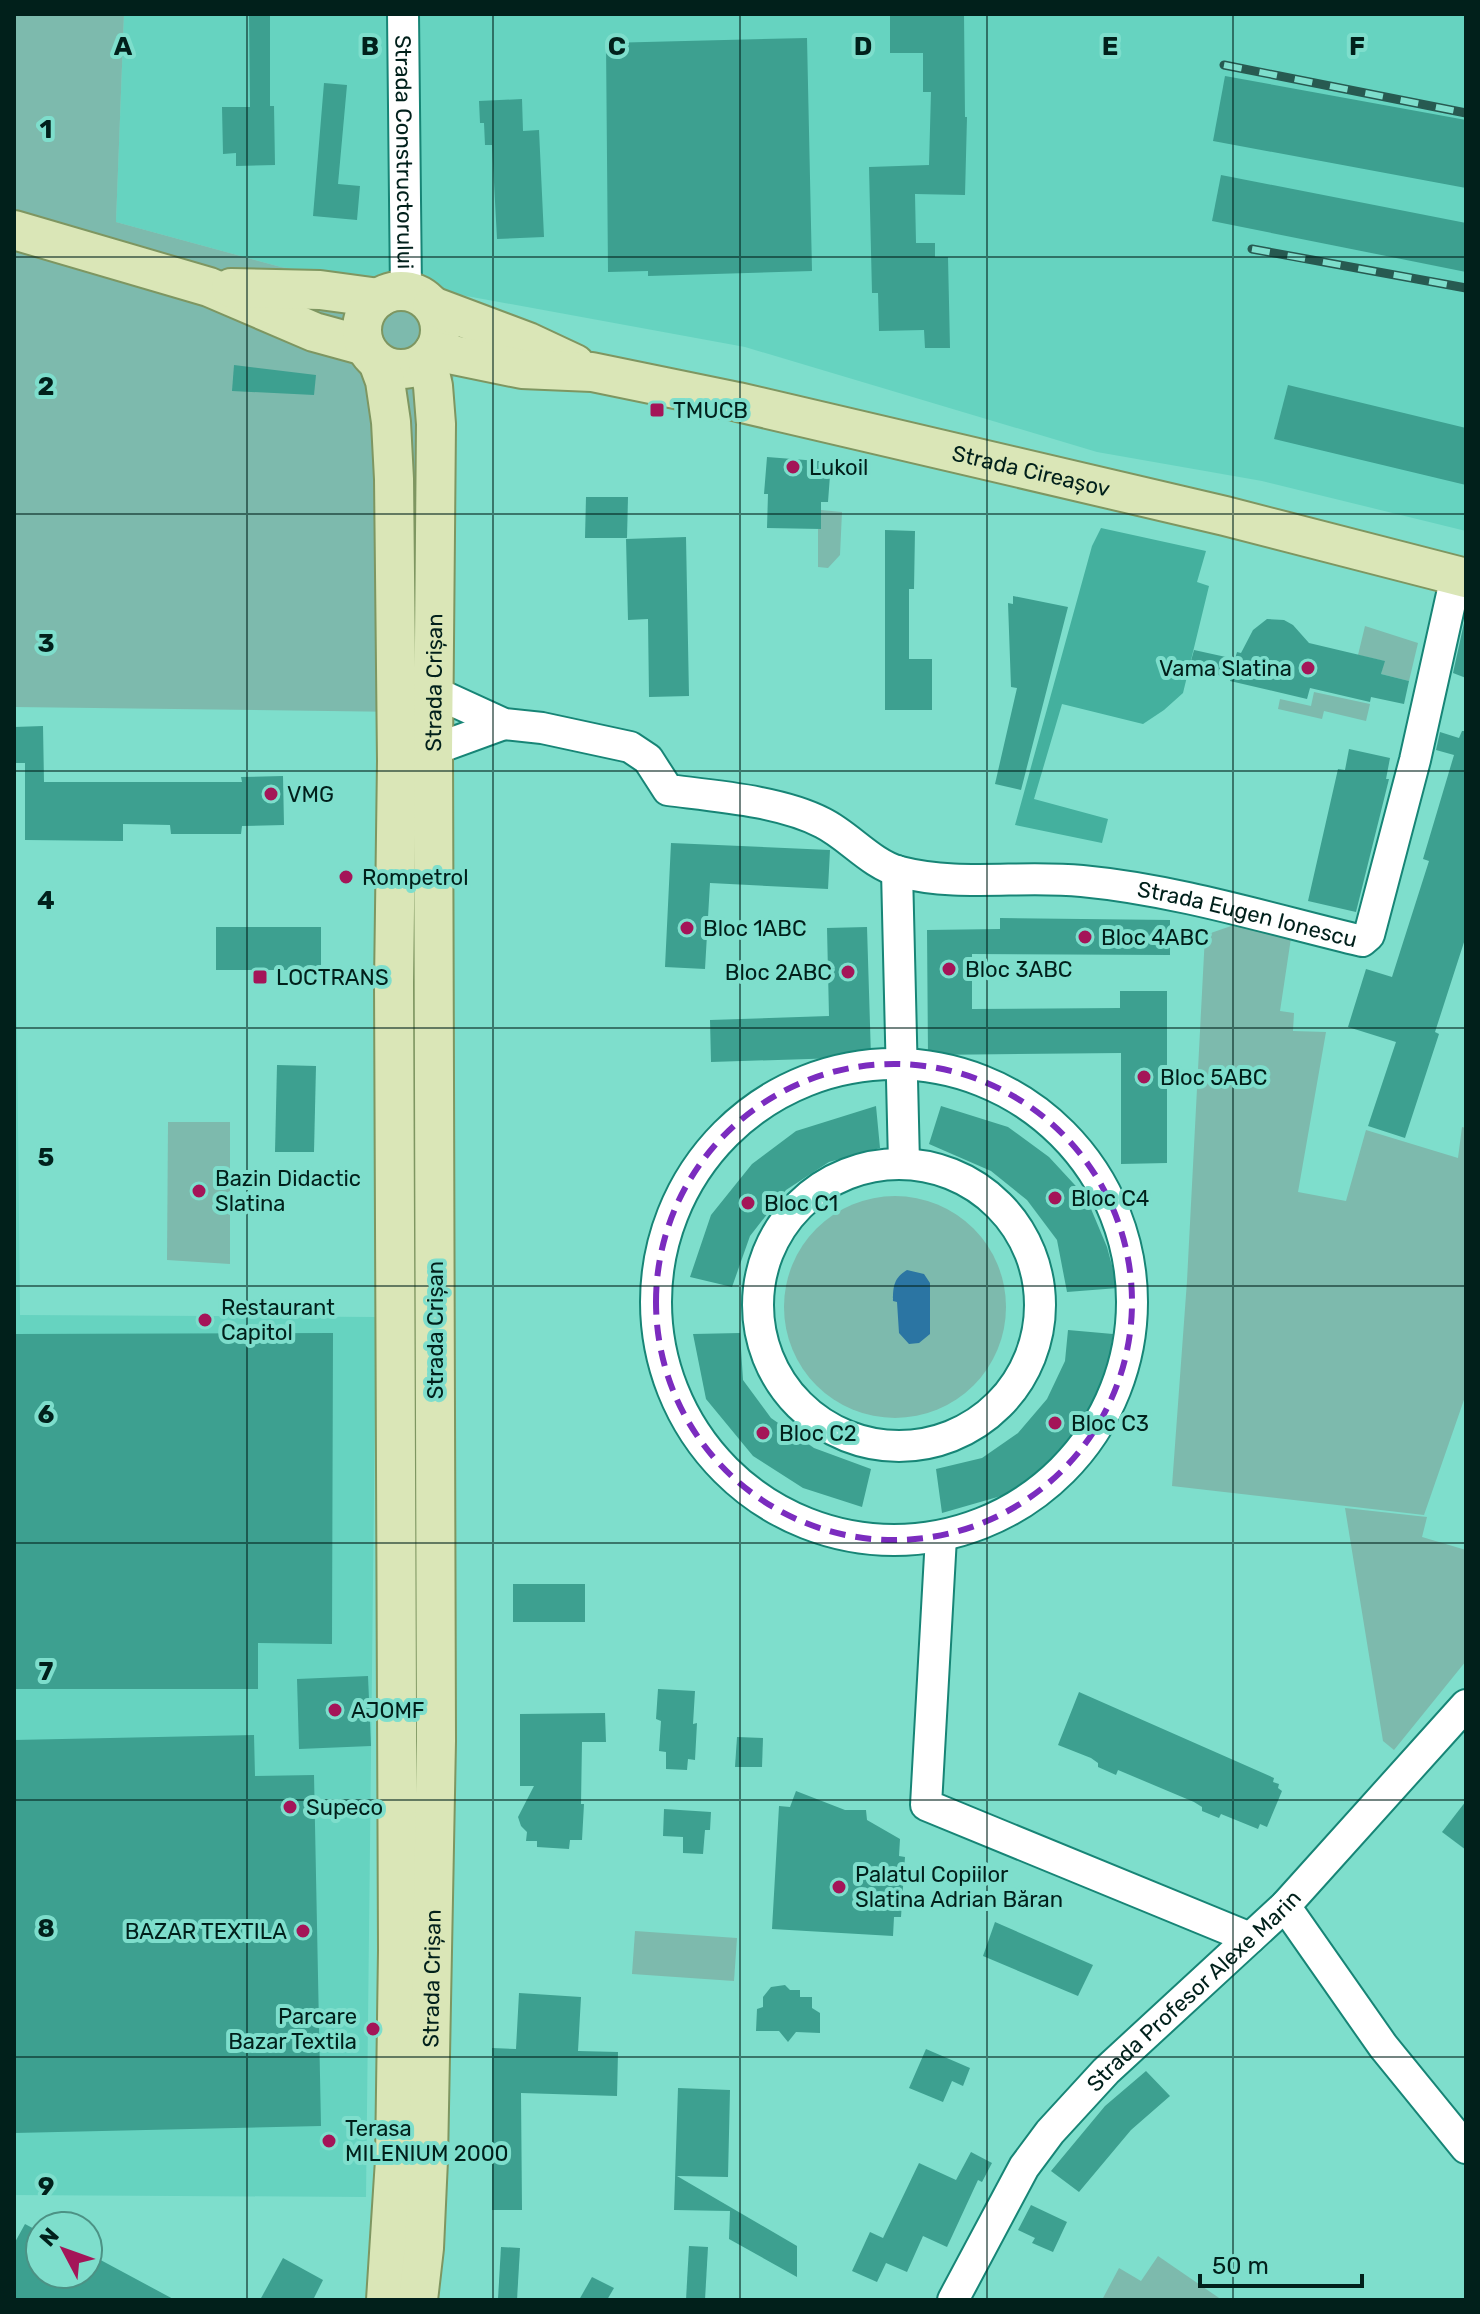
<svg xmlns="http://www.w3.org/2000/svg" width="1480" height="2314" font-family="Rubik,sans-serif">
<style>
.built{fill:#66d3c0}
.green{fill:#7dbaad}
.forest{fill:#44b09e}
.water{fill:#2b75a3}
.building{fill:#3da090}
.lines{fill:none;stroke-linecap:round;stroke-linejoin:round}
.minor-casing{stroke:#178576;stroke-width:34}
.major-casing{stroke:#7e9661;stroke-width:42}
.minor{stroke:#fff;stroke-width:30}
.major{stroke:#dae6b7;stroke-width:38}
.rail-casing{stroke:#275a51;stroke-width:9}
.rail{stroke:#7edecc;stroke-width:6;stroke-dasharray:18;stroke-linecap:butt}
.marked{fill:none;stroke:#7b2cbf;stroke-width:6;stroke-dasharray:16 10;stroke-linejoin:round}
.grid{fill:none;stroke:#01201b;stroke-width:2;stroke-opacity:0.55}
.poi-dot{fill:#a41558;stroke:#7edecc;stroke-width:3}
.labels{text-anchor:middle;stroke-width:8;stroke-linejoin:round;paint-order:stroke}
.street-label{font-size:22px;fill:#01201b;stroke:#7edecc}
.poi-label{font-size:22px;fill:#01201b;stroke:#7edecc;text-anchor:start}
.grid-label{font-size:26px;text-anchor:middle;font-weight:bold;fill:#01201b;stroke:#7edecc;stroke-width:8;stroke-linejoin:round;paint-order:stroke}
</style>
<rect width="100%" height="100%" fill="#7edecc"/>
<g class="built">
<polygon points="124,14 1466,14 1466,531 1262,481 1097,452 745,347 461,295 281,267 116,222"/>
<polygon points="14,932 16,933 20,1315 376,1317 366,2197 14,2195"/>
</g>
<g class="green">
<polygon points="14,14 124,14 116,222 281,267 461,295 451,402 449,510 403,712 14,707"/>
<polygon points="821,510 842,512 840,555 828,568 818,567 818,529 821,529"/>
<polygon points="1365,626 1418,643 1409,681 1381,674 1384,661 1358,655"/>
<polygon points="1314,692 1370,704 1366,721 1324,711 1322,719 1278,709 1280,699 1311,706"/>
<polygon points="1234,925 1291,938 1280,1011 1294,1013 1293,1031 1326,1032 1298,1192 1346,1201 1366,1130 1458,1158 1462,1127 1466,1128 1466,1394 1424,1515 1172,1486 1187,1281 1205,935"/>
<polygon points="168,1122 230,1122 230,1264 167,1260"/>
<circle cx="895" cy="1307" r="111"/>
<polygon points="1345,1508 1427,1517 1422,1537 1466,1550 1466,1661 1394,1750 1383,1741"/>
<polygon points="635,1931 737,1938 734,1981 632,1974"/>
<polygon points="1158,2256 1222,2300 1102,2300 1119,2268 1141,2281"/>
</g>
<polygon class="forest" points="1101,528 1206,551 1197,582 1209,586 1183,693 1164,710 1143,724 1062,704 1034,799 1108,819 1102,843 1015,825 1092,546"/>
<path class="water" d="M907,1270l17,4 6,9v51l-11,9 -10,1 -10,-11 -2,-31 -4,-1c0,-15 1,-23 14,-31z"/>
<g class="building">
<polygon points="249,14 270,14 270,106 274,106 275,165 236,166 236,153 223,154 222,107 250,107"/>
<polygon points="890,14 964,14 965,117 967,117 965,195 915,194 916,243 935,243 935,257 948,257 950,348 925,348 924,330 879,331 878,293 872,293 869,167 929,165 931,92 923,92 923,53 890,53"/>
<polygon points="807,38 812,271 648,276 648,271 608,272 606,43"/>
<polygon points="1225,76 1466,120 1466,188 1213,141"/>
<polygon points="324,83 347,85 338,184 360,186 357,220 313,216"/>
<polygon points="522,99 523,131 539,130 544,237 497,239 492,145 485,145 484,123 480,123 479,101"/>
<polygon points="1221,175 1466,223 1466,272 1212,221"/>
<polygon points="234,365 316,375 314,395 232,391"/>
<polygon points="1288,385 1466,428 1466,485 1274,439"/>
<polygon points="767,457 831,462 828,502 821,502 821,529 767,528 768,494 764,494"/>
<polygon points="586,497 628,497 627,538 585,538"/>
<polygon points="885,530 915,531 914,589 909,589 909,659 932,659 932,710 885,710"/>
<polygon points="686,537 689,696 649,697 648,619 628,620 626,539"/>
<polygon points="1013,596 1068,607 1021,790 995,784 1017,688 1011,687 1008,603 1013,604"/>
<polygon points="1466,614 1466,678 1453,673"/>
<polygon points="1267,619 1284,620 1293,625 1309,643 1385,661 1381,674 1409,681 1404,704 1371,697 1370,702 1310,688 1307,699 1230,681 1231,678 1189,668 1194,650 1235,659 1237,652 1241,653 1253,630"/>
<polygon points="43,726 44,782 242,782 241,777 283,776 284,825 242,826 241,834 171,834 170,825 123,824 123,841 25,840 25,763 14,763 14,727"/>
<polygon points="1462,731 1466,731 1466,936 1435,1032 1439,1034 1405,1138 1368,1126 1396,1042 1348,1027 1366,969 1392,977 1429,861 1423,859 1454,755 1436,750 1440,732 1459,738"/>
<polygon points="1349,749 1390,758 1386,779 1389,779 1356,912 1308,901 1338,769 1345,770"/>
<polygon points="671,843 830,850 828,889 710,883 705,969 665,967"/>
<polygon points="1000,918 1170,920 1170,955 972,954 972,1009 1120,1008 1120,991 1167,991 1167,1163 1121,1164 1121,1053 928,1055 927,930 1000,929"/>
<rect x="216" y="927" width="105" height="43"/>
<polygon points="867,927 871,1057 711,1062 710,1020 829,1016 827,928"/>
<polygon points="277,1065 316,1066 314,1152 275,1152"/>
<polygon points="876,1106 880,1148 829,1162 786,1190 750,1236 732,1287 690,1277 711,1215 752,1164 796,1131"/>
<polygon points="941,1106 1008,1127 1049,1157 1086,1197 1107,1247 1118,1288 1067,1292 1057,1240 1027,1200 991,1171 929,1144"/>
<polygon points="1068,1330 1113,1334 1108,1367 1090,1412 1056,1460 1008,1494 942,1513 936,1469 982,1458 1018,1433 1047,1399 1065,1361"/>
<polygon points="333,1333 332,1644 258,1643 258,1689 14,1689 14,1334"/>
<polygon points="740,1333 743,1380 771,1418 814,1448 871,1469 862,1507 803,1488 753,1456 706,1399 693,1334"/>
<rect x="513" y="1584" width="72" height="38"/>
<polygon points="368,1676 371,1746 299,1749 297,1679"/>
<polygon points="658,1689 695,1691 693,1724 697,1723 695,1760 688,1759 687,1770 666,1769 666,1752 659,1751 661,1721 656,1719"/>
<polygon points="1079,1692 1274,1778 1273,1782 1279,1784 1278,1788 1282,1791 1267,1827 1260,1824 1258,1829 1221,1814 1219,1818 1202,1811 1202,1807 1194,1802 1118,1770 1116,1775 1098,1767 1098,1763 1091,1758 1058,1745"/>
<polygon points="605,1713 606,1742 582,1742 581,1804 584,1804 582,1840 570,1840 569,1849 537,1847 537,1841 526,1841 527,1832 521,1826 518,1817 534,1786 520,1786 520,1714"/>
<polygon points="254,1735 255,1776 314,1775 321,2126 14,2133 14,1740"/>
<polygon points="737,1737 763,1738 762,1767 735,1767"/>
<polygon points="796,1791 845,1810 866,1810 867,1820 900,1839 899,1856 905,1857 901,1917 894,1917 893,1936 772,1929 779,1806 790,1807"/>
<polygon points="1466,1801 1466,1850 1442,1832"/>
<polygon points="664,1809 711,1812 710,1830 705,1830 703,1854 683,1853 683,1837 663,1836"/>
<polygon points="995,1922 1093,1965 1078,1996 983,1956"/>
<polygon points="785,1985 790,1990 800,1990 800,1997 812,1997 812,2008 820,2013 820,2033 796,2032 788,2042 779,2031 756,2031 757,2009 763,2007 763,1997 771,1987"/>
<polygon points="519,1993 581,1997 578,2051 618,2052 617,2096 521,2093 522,2210 492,2210 492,2048 516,2049"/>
<polygon points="926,2049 970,2068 963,2086 952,2081 943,2102 909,2088"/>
<polygon points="1146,2071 1170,2096 1131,2130 1079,2192 1051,2171 1105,2106"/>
<polygon points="678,2088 730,2090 728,2177 677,2176 797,2246 797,2277 729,2239 730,2211 674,2210"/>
<polygon points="971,2152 992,2163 982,2182 978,2180 947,2247 923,2236 907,2272 886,2263 877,2282 852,2271 870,2232 883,2238 919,2163 956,2180"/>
<polygon points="1031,2205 1067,2222 1053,2252 1032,2243 1035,2238 1018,2230"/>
<polygon points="25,2224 40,2232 40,2274 88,2274 95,2257 175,2300 14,2300 14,2244"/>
<polygon points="689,2246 708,2247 705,2300 686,2300"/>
<polygon points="501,2247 520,2248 517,2300 498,2299"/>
<polygon points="283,2258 323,2280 313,2300 260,2300"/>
<polygon points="592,2277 614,2288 607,2300 579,2300"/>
</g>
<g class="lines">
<defs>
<g id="minor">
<path id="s1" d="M403,14l3,278"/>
<path id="s2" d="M434,692l70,32 38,4 88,19 18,12 20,31c47,6 113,11 155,33 26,13 48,41 77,49 58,15 122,3 182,9 95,9 188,38 280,60l7,-6 46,-175 41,-184"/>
<polyline points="416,756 504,724"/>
<polyline points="897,871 904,1163"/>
<circle cx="894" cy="1302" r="238"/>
<circle cx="899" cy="1305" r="141"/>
<polyline points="941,1537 926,1805 1250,1938"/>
<polyline points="1285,1906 1383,2046 1466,2148"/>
<path id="s3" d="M953,2300l71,-133 26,-35 56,-61 179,-165 181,-201"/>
</g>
<g id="major">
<polyline points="14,230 209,287 314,332 365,346"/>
<polyline points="231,288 320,290 379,298"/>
<circle cx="401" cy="330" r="39"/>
<polyline points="432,306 528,342 575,364"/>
<path id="s4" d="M434,351l88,18 70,3 146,30 487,114 241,62"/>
<polyline points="378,362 385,381 391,422 394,479 397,761 394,983 398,1950 395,2160 386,2300"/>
<path id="s5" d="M418,2300l6,-52 4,-88 8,-419 -3,-989 3,-328 -3,-38 -6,-26"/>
</g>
</defs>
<use href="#minor" class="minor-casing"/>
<use href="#major" class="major-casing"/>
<use href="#minor" class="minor"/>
<use href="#major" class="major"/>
<defs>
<g id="rail">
<polyline points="1224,65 1466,113"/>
<polyline points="1252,249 1466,288"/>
</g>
</defs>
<use href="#rail" class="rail-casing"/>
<use href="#rail" class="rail"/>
</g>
<path class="marked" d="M656 1302a238 238 0 1 1 476 0a238 238 0 1 1-476 0Z"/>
<path class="grid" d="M247,14v2286M493,14v2286M740,14v2286M987,14v2286M1233,14v2286M14,257h1452M14,514h1452M14,771h1452M14,1028h1452M14,1286h1452M14,1543h1452M14,1800h1452M14,2057h1452"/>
<g class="poi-dot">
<rect x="649" y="402" width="16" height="16" rx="4"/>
<circle cx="793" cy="467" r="8"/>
<circle cx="1308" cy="668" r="8"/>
<circle cx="271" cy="794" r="8"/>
<circle cx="346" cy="877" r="8"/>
<circle cx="687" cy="928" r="8"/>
<circle cx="1085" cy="937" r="8"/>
<circle cx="949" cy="969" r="8"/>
<circle cx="848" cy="972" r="8"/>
<rect x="252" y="969" width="16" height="16" rx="4"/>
<circle cx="1144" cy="1077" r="8"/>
<circle cx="199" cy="1191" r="8"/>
<circle cx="1055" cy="1198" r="8"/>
<circle cx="748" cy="1203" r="8"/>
<circle cx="205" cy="1320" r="8"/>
<circle cx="1055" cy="1423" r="8"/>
<circle cx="763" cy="1433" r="8"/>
<circle cx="335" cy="1710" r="8"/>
<circle cx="290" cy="1807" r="8"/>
<circle cx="839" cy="1887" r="8"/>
<circle cx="303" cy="1931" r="8"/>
<circle cx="373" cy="2029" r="8"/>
<circle cx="329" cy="2141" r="8"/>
</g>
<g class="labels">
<g class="street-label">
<text dy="8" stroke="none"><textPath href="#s1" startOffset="138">Strada Constructorului</textPath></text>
<text dy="8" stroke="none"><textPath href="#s4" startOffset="610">Strada Cireașov</textPath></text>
<text dy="8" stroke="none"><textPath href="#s5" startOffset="1618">Strada Crișan</textPath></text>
<text dy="8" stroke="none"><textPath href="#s2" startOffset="866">Strada Eugen Ionescu</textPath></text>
<text transform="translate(435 1330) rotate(-90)" y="8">Strada Crișan</text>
<text dy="8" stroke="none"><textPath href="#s5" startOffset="322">Strada Crișan</textPath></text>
<text dy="8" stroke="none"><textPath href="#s3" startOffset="396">Strada Profesor Alexe Marin</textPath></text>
</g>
<g class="poi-label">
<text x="673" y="418">TMUCB</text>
<text x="809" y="475">Lukoil</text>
<text x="1292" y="676" text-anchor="end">Vama Slatina</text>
<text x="287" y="802">VMG</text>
<text x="362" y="885">Rompetrol</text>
<text x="703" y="936">Bloc 1ABC</text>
<text x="1101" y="945">Bloc 4ABC</text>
<text x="965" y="977">Bloc 3ABC</text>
<text x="832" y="980" text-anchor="end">Bloc 2ABC</text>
<text x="276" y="985">LOCTRANS</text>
<text x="1160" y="1085">Bloc 5ABC</text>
<text x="215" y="1186">Bazin Didactic<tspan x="215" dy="25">Slatina</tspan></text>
<text x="1071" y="1206">Bloc C4</text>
<text x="764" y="1211">Bloc C1</text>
<text x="221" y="1315">Restaurant<tspan x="221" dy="25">Capitol</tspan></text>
<text x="1071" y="1431">Bloc C3</text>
<text x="779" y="1441">Bloc C2</text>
<text x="351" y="1718">AJOMF</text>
<text x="306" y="1815">Supeco</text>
<text x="855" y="1882">Palatul Copiilor<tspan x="855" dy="25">Slatina Adrian Băran</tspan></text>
<text x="287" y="1939" text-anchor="end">BAZAR TEXTILA</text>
<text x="357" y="2024" text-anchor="end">Parcare<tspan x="357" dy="25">Bazar Textila</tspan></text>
<text x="345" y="2136">Terasa<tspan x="345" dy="25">MILENIUM 2000</tspan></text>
</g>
</g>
<g class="grid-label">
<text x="123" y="55">A</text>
<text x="370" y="55">B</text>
<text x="617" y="55">C</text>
<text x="863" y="55">D</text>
<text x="1110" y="55">E</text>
<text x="1357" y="55">F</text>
<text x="46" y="138">1</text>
<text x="46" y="395">2</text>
<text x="46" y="652">3</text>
<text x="46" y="909">4</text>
<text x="46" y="1166">5</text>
<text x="46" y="1423">6</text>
<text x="46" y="1680">7</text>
<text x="46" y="1937">8</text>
<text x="46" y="2195">9</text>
</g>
<rect width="1480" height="2314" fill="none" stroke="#01201b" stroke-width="32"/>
<g transform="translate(64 2250) rotate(311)"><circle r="38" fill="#7edecc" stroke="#4c9285" stroke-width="2"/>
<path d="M0-6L14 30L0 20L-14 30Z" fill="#a41558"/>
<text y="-12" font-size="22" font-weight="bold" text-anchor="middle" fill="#01201b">N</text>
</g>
<path d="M1200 2274v12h162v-12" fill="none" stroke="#01201b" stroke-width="4"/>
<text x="1212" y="2274" font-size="24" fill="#01201b" stroke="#7edecc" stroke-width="6" paint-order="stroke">50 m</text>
</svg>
